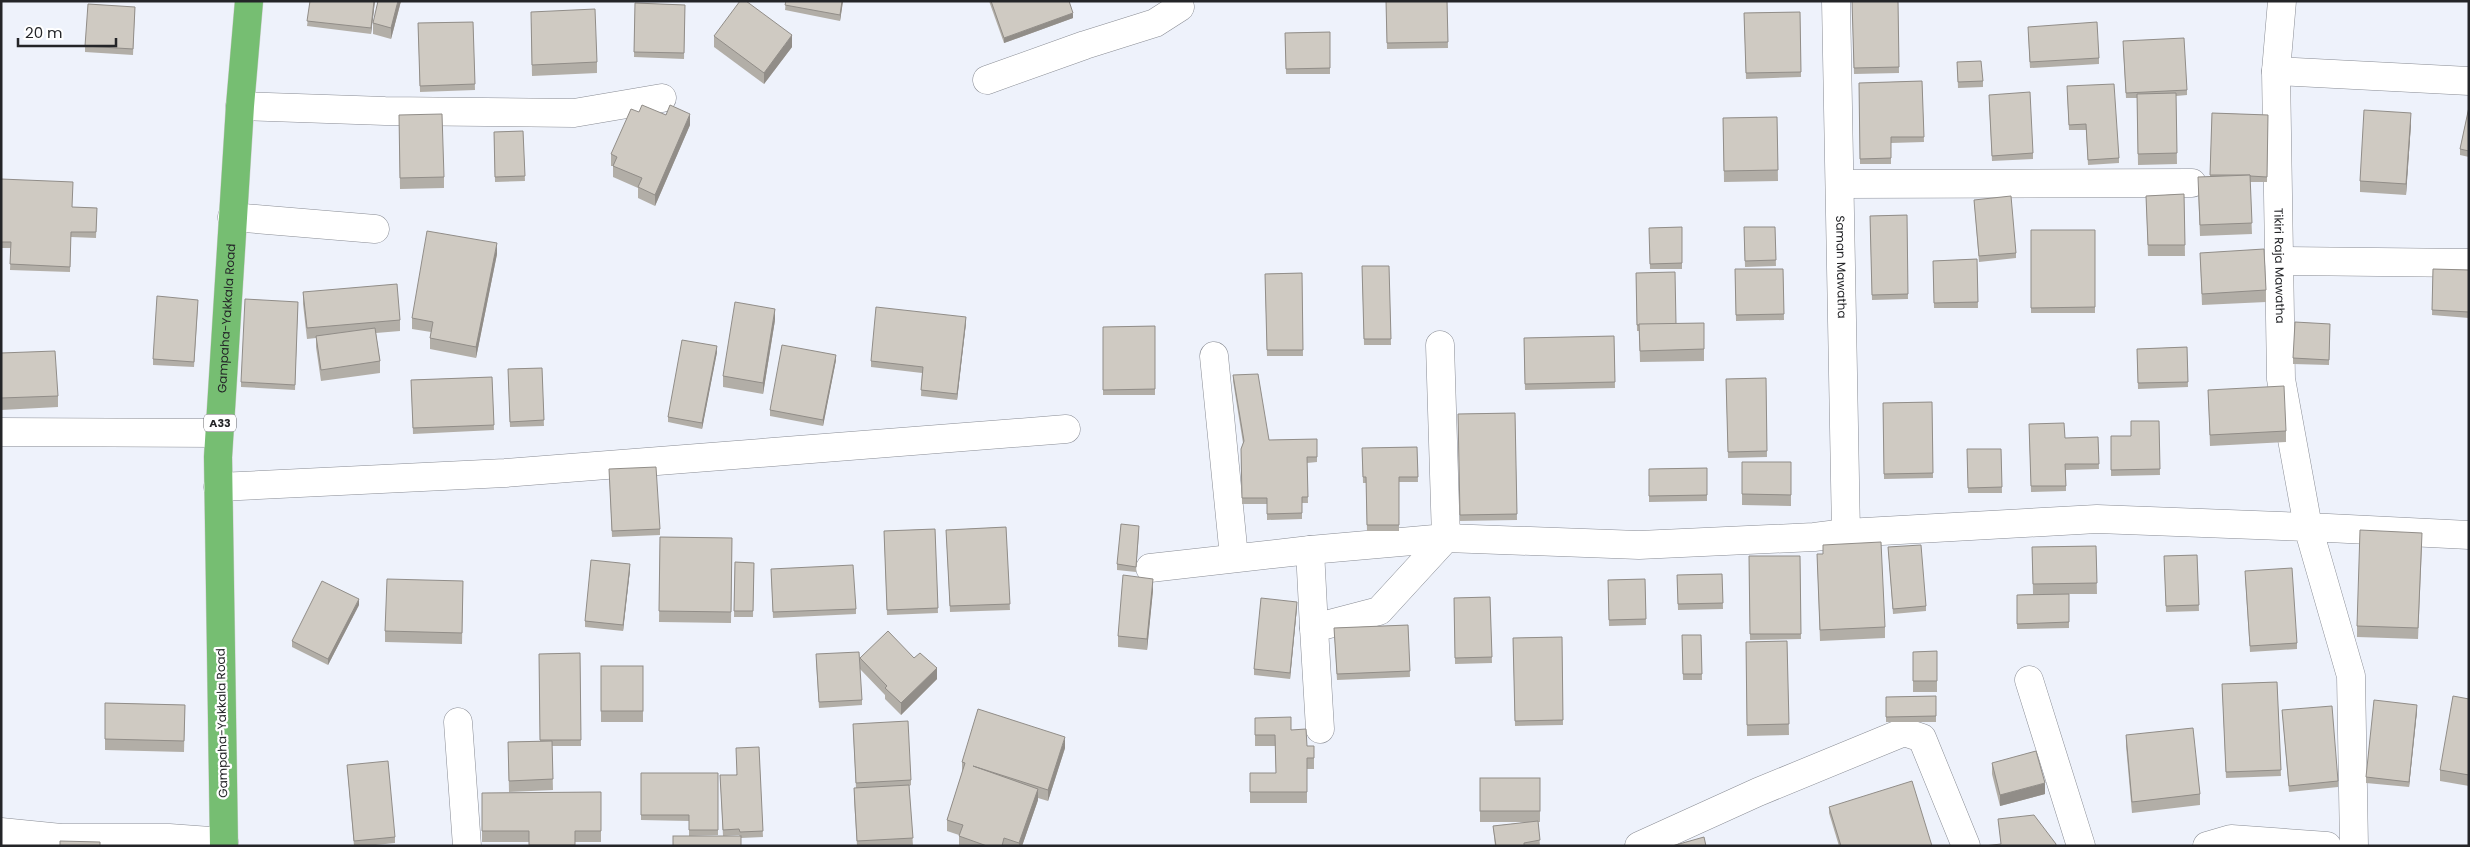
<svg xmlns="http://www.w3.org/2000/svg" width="2470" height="847" font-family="Poppins,sans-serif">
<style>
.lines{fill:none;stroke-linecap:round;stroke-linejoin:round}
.minor-casing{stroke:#898c94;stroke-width:29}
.trunk-casing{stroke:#cfcfd0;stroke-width:29}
.minor{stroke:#fff;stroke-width:28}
.trunk{stroke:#76be72;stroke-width:28}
.wall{fill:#b2aea7}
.shaded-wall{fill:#918d88}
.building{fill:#cfcac2;stroke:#918d88}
.labels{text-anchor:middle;stroke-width:4.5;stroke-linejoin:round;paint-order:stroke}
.shield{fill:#fff;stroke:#666668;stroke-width:1}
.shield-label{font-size:11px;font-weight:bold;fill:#242528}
.street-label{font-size:12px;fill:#242528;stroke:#fff}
</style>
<rect width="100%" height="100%" fill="#eef2fb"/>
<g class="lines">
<defs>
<g id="minor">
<path id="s1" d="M1836,1l10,532"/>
<path id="s2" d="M2282,1l-6,70 5,308 27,148 161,8"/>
<polyline points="2276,71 2469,81"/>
<polyline points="987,80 1085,45 1155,23 1180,7 1178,1"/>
<polyline points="240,106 385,111 574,113 662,98"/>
<polyline points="1840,184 2192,183"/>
<polyline points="232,217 375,229"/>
<polyline points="2279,261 2469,263"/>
<polyline points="1214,356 1234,557"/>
<polyline points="1,432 219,433"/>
<polyline points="218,487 505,473 1066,429"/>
<polyline points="1310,550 1314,628"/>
<polyline points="1150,568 1310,550 1446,538 1440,345"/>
<polyline points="2029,680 2081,846"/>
<polyline points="458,722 467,846"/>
<polyline points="1320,729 1314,628 1379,611 1446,538 1639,545 1814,537 1846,533 2097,519 2308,527 2351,676 2354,846"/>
<polyline points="1,832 61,838 169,838 224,842"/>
<polyline points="1639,846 1758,792 1904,732 1922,738 1966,846"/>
<polyline points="2207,846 2231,839 2327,846"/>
</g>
<g id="trunk">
<path id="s3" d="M224,846l-6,-389 22,-351 9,-105"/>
</g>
</defs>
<use href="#minor" class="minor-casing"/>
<use href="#trunk" class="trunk-casing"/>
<use href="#minor" class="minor"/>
<use href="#trunk" class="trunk"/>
</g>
<g class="wall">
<polygon points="310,1 375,1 371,34 307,26"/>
<polygon points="401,1 391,39 373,34 373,23"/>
<polygon points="786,1 843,1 840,21 785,10"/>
<polygon points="989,1 1069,1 1073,18 1004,43"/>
<polygon points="1386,1 1447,1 1448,48 1387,49"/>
<polygon points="1852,1 1898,1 1899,73 1854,74"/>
<polygon points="635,3 685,5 684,59 634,57"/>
<polygon points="135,7 133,55 85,52 85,46"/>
<polygon points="1800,12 1801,77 1746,79 1744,13"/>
<polygon points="473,22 475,90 420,92 418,23"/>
<polygon points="531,23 597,62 597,73 532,76"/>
<polygon points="1330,32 1330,74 1286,74 1285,33"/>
<polygon points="2028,32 2099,58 2099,64 2030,68"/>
<polygon points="714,36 792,47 764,84 714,47"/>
<polygon points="2123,47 2187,90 2187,95 2176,96 2177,164 2138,165 2137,98 2126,98"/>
<polygon points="1957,62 1983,81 1983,87 1958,88"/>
<polygon points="1922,81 1924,142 1891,143 1891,164 1860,164 1859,83"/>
<polygon points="2067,92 2119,158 2119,163 2088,165 2086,130 2069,130"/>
<polygon points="1989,101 2033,153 2033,159 1992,161"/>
<polygon points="2469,107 2469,157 2460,155 2460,149"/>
<polygon points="639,112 690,125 655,206 638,198 638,188 613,177 613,166 611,166 611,154"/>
<polygon points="2212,113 2268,115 2267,182 2250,182 2252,234 2200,236 2198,188 2210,177"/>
<polygon points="1777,117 1778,181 1724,182 1723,118"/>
<polygon points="2411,124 2406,195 2360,192 2360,181"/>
<polygon points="399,126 444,177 444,188 400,189"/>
<polygon points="523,131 525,181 495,182 494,132"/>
<polygon points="1,179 72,207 97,208 96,238 71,237 70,272 10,270 11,248 1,248"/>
<polygon points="2184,194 2185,256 2148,256 2146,196"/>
<polygon points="1974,200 2016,253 2016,258 1979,262"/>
<polygon points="1907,215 1908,299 1872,300 1870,216"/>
<polygon points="1682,227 1682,269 1650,269 1649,228"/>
<polygon points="1744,227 1775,227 1776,266 1745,267"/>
<rect x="2031" y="230" width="64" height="83"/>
<polygon points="2200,253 2266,290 2266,302 2202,305"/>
<polygon points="497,254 476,358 430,349 430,338 431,332 412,329 412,318"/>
<polygon points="1977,259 1978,308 1934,308 1933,261"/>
<polygon points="1362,266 1389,266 1391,345 1364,345"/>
<polygon points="1735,269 1783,269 1784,320 1736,321"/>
<polygon points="2433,269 2469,270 2469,318 2432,315"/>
<polygon points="1302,273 1303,356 1267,356 1265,274"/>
<polygon points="1636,273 1676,324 1704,323 1704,361 1640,362 1639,331 1637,331"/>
<polygon points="303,292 400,320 400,331 376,333 380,361 380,373 321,381 316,347 316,338 307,339 303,304"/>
<polygon points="298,302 295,390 241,387 241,382"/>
<polygon points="198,305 194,367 153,365 153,359"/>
<polygon points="775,320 763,394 723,387 723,376"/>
<polygon points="966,323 957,400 921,396 922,373 871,367 871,361"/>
<polygon points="2330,324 2329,365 2293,364 2293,358"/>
<polygon points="1155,326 1155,395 1103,395 1103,327"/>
<polygon points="1614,336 1615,388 1525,390 1524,338"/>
<polygon points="2187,347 2188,387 2138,389 2137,349"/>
<polygon points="717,352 702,429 668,422 668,417"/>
<polygon points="1,353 58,396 58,407 1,410"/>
<polygon points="836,360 823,426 770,416 770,410"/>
<polygon points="542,368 544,426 510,427 508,369"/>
<polygon points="1233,375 1269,440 1317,439 1317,462 1307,463 1308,503 1302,503 1302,519 1267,520 1267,504 1242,504 1241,449 1243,443 1233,381"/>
<polygon points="492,377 494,430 413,434 411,380"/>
<polygon points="1766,378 1767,457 1728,458 1726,379"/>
<polygon points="2208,390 2286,431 2286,442 2210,446"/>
<polygon points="1932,402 1933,478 1884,479 1883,403"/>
<polygon points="1515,413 1517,520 1460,521 1458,414"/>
<polygon points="2159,421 2160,475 2111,476 2111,436 2131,436"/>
<polygon points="2029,424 2065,438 2098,437 2099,469 2066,470 2066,491 2031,492"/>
<polygon points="1417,447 1418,482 1399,482 1399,531 1367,531 1366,483 1363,483 1362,448"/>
<polygon points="1967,449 2001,449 2002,493 1968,493"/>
<polygon points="1742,462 1791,462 1791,506 1742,505"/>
<polygon points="1707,468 1707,501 1649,502 1649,469"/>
<polygon points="609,469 660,529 660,535 612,537"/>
<polygon points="1006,527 1010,610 950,612 946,530"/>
<polygon points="935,529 938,613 887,615 884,531"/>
<polygon points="1139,532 1136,572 1117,570 1117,564"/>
<polygon points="660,537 732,538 731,623 659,622"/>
<polygon points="2422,544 2418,639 2357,637 2357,626"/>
<polygon points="2096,546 2097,594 2069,594 2069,628 2017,629 2017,595 2033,594 2032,547"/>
<polygon points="1888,547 1926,606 1926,611 1893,614"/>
<polygon points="1817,554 1885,627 1885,638 1820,641"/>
<polygon points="2197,555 2199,611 2166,612 2164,556"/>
<polygon points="1749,556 1800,556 1801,639 1750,640"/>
<polygon points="735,562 754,563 753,617 734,617"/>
<polygon points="771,569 856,609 856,614 773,618"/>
<polygon points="630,570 623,631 585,627 585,621"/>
<polygon points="1722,574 1723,609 1678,610 1677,575"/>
<polygon points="2245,576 2297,643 2297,649 2250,652"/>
<polygon points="1645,579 1646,625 1609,626 1608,580"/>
<polygon points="463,581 462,644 385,642 385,631"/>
<polygon points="1153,590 1147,650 1118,647 1118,636"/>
<polygon points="1490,597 1492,663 1455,664 1454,598"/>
<polygon points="359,605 328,665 292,647 292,641"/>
<polygon points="1297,607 1290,679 1254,675 1254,669"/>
<polygon points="1408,625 1410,677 1337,680 1334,628"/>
<polygon points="1682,635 1701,635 1702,680 1683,680"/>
<polygon points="1562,637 1563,725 1515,726 1513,638"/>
<polygon points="1787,641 1789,735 1747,736 1746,642"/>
<polygon points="1937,651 1937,692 1913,692 1913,652"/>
<polygon points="580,653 581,746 552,746 553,790 509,792 508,742 540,741 539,654"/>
<polygon points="860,658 914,658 937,679 901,715 885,699 885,695 860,669"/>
<polygon points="816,660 862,700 862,705 819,708"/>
<rect x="601" y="666" width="42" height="56"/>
<polygon points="2277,682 2281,776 2226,778 2222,684"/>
<polygon points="1936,696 1936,722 1886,722 1886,697"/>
<polygon points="2469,699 2469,786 2440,781 2440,770"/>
<polygon points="105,703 185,705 184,752 105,750"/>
<polygon points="2282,710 2338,781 2338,787 2289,792"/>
<polygon points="2417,711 2409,787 2366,783 2366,777"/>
<polygon points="1255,718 1291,730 1307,746 1314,758 1314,769 1307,769 1307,803 1250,803 1250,773 1276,773 1275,746 1255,746"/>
<polygon points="853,730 911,780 911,785 909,786 913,846 857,846 854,799 854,788 856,788"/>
<polygon points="2126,735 2200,794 2200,805 2132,813 2126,746"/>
<polygon points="759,747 763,837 741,838 739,835 723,836 720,775 736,775"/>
<polygon points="1065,748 1048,801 1038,798 1038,800 1022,846 959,846 959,835 947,831 947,820 962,773 962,762"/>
<polygon points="1992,763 2045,794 2000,806 1992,774"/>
<polygon points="347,765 395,837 395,843 366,846 354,846"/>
<polygon points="641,773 718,773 718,835 689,836 689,821 641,820"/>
<polygon points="1480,778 1540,778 1540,822 1538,822 1540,846 1495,846 1493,826 1528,822 1480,822"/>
<polygon points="601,792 601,842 575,842 575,846 529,846 529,842 482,842 482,793"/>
<polygon points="1829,807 1932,846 1839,846 1829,813"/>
</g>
<g class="shaded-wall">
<polygon points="374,1 375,1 371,34 371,28"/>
<polygon points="398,1 401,1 391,39 391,28"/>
<polygon points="842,1 843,1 840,21 840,15"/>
<polygon points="1073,13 1073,18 1004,43 1004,38"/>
<polygon points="792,35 792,47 764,84 764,73"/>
<polygon points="2411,113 2411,124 2406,195 2406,184"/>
<polygon points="690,114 690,125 655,206 655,195"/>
<polygon points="497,243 497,254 476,358 476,347"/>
<polygon points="775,309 775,320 763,394 763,383"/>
<polygon points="966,317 966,323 957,400 957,394"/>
<polygon points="717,346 717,352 702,429 702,423"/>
<polygon points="836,355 836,360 823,426 823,420"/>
<polygon points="630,564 630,570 623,631 623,625"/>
<polygon points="1153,579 1153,590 1147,650 1147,639"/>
<polygon points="359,599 359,605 328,665 328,659"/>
<polygon points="1297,602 1297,607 1290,679 1290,673"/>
<polygon points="937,668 937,679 901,715 901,703"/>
<polygon points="2417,705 2417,711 2409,787 2409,782"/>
<polygon points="1065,737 1065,748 1048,801 1048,790"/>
<polygon points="2045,783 2045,794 2000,806 2000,795"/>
<polygon points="1038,789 1038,800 1022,846 1019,846 1019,843"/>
</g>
<g class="building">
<polygon points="310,1 374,1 371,28 307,21"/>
<polygon points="378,1 398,1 391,28 373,23"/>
<polygon points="740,1 746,1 792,35 764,73 714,36"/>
<polygon points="786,1 842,1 840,15 785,5"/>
<polygon points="991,1 1069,1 1073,13 1004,38"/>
<polygon points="1386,1 1447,1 1448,42 1387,43"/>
<polygon points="1852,1 1898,1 1899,67 1854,68"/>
<polygon points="635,3 685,5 684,53 634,52"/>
<polygon points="88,4 135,7 133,49 85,46"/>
<polygon points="595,9 597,62 532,65 531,12"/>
<polygon points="1800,12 1801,72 1746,73 1744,13"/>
<polygon points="473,22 475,84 420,86 418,23"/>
<polygon points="2097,22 2099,58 2030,62 2028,27"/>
<polygon points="1330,32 1330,68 1286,69 1285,33"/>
<polygon points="2184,38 2187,90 2126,93 2123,41"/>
<polygon points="1981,61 1983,81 1958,82 1957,62"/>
<polygon points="1922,81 1924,137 1891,137 1891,158 1860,159 1859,83"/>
<polygon points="2114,84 2119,158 2088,160 2086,124 2069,125 2067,86"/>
<polygon points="2030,92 2033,153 1992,156 1989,95"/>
<polygon points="2176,93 2177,153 2138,154 2137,94"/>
<polygon points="642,105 666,115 670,105 690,114 655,195 638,187 642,178 613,166 617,157 611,154 631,109 639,112"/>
<polygon points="2469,107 2469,151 2460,149"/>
<polygon points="2364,110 2411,113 2406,184 2360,181"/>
<polygon points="2212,113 2268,115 2267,177 2250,176 2250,175 2210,175"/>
<polygon points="442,114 444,177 400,178 399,115"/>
<polygon points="1777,117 1778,170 1724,171 1723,118"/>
<polygon points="523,131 525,176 495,177 494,132"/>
<polygon points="2250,175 2252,223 2200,225 2198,177"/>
<polygon points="1,179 73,182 72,207 97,208 96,232 71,232 70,267 10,264 11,242 1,242"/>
<polygon points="2184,194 2185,245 2148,245 2146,196"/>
<polygon points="2011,196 2016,253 1979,256 1974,200"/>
<polygon points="1907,215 1908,294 1872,295 1870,216"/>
<polygon points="1682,227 1682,263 1650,264 1649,228"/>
<polygon points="1744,227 1775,227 1776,260 1745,261"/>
<polygon points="2031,230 2095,230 2095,307 2031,308"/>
<polygon points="427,231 497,243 476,347 430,338 433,322 412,318"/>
<polygon points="2264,249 2266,290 2202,294 2200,253"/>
<polygon points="1977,259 1978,302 1934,303 1933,261"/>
<polygon points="1362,266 1389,266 1391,339 1364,339"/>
<polygon points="1735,269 1783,269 1784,314 1736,315"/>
<polygon points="2433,269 2469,270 2469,312 2432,310"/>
<polygon points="1675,272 1676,324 1637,325 1636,273"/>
<polygon points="1302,273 1303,350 1267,350 1265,274"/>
<polygon points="397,284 400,320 307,328 303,292"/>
<polygon points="157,296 198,300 194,362 153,359"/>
<polygon points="245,299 298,302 295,385 241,382"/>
<polygon points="735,302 775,309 763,383 723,376"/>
<polygon points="876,307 966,317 957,394 921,390 923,367 871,361"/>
<polygon points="2295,322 2330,324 2329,360 2293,358"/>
<polygon points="1704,323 1704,349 1640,351 1639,324"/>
<polygon points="1155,326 1155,389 1103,390 1103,327"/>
<polygon points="375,328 380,361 321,370 316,336"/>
<polygon points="1614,336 1615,382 1525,384 1524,338"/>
<polygon points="682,340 717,346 702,423 668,417"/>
<polygon points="782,345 836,355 823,420 770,410"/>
<polygon points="2187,347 2188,382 2138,383 2137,349"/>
<polygon points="55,351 58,396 1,398 1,353"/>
<polygon points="542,368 544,420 510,422 508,369"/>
<polygon points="1258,374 1269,440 1317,439 1317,457 1307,457 1308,497 1302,497 1302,513 1267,514 1267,498 1242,498 1241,449 1244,441 1233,375"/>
<polygon points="492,377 494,425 413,428 411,380"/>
<polygon points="1766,378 1767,451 1728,452 1726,379"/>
<polygon points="2284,386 2286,431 2210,435 2208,390"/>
<polygon points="1932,402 1933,473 1884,474 1883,403"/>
<polygon points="1515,413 1517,514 1460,515 1458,414"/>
<polygon points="2131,421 2159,421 2160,469 2111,470 2111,436 2131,436"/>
<polygon points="2064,423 2065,438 2098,437 2099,464 2065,464 2066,486 2031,486 2029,424"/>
<polygon points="1417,447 1418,477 1399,477 1399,525 1367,525 1366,477 1363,477 1362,448"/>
<polygon points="1967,449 2001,449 2002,487 1968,488"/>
<polygon points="1742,462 1791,462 1791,495 1742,494"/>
<polygon points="656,467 660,529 612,531 609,469"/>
<polygon points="1707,468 1707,495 1649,496 1649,469"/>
<polygon points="1121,524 1139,526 1136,567 1117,564"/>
<polygon points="1006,527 1010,604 950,606 946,530"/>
<polygon points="935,529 938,608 887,610 884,531"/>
<polygon points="2360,530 2422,533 2418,628 2357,626"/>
<polygon points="660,537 732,538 731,612 659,611"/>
<polygon points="1881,542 1885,627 1820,630 1817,554 1823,554 1823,545"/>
<polygon points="1921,545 1926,606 1893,609 1888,547"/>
<polygon points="2096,546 2097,583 2033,584 2032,547"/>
<polygon points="2197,555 2199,605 2166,606 2164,556"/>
<polygon points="1749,556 1800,556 1801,634 1750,634"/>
<polygon points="591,560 630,564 623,625 585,621"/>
<polygon points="735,562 754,563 753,611 734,611"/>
<polygon points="853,565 856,609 773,612 771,569"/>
<polygon points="2292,568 2297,643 2250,646 2245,571"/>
<polygon points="1722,574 1723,603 1678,604 1677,575"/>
<polygon points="1123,575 1153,579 1147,639 1118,636"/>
<polygon points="387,579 463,581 462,633 385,631"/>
<polygon points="1645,579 1646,619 1609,620 1608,580"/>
<polygon points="322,581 359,599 328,659 292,641"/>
<polygon points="2069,594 2069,622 2017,624 2017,595"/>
<polygon points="1490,597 1492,657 1455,658 1454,598"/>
<polygon points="1261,598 1297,602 1290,673 1254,669"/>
<polygon points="1408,625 1410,671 1337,674 1334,628"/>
<polygon points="888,631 914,658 920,653 937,668 901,703 885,688 887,686 860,658"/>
<polygon points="1682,635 1701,635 1702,674 1683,674"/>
<polygon points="1562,637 1563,720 1515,721 1513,638"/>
<polygon points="1787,641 1789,724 1747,725 1746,642"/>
<polygon points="1937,651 1937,681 1913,681 1913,652"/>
<polygon points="859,652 862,700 819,702 816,654"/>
<polygon points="580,653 581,740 540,740 539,654"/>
<rect x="601" y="666" width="42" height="45"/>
<polygon points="2277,682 2281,770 2226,772 2222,684"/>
<polygon points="1936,696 1936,716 1886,717 1886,697"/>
<polygon points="2453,696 2469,699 2469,775 2440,770"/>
<polygon points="2374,700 2417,705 2409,782 2366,777"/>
<polygon points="105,703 185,705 184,741 105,739"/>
<polygon points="2332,706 2338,781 2289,786 2282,710"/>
<polygon points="978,709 1065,737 1048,790 973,766 1038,789 1019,843 1004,838 1002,846 987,846 959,836 963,825 947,820 965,763 962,762"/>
<polygon points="1291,717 1291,730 1306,729 1307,746 1314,746 1314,758 1307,758 1307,792 1250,792 1250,773 1276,773 1275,735 1255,735 1255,718"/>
<polygon points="908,721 911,780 856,783 853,724"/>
<polygon points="2193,728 2200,794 2132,802 2126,735"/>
<polygon points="552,741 553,779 509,781 508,742"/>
<polygon points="759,747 763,831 740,832 739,829 723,830 720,775 737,775 736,748"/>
<polygon points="2036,751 2045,783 2000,795 1992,763"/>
<polygon points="388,761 395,837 354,841 347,765"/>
<polygon points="641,773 718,773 718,830 689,830 689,815 641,815"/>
<rect x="1480" y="778" width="60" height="33"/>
<polygon points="1912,781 1932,846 1841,846 1829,807"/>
<polygon points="909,785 913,838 857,841 854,788"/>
<polygon points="601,792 601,831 575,831 575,845 529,845 529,831 482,831 482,793"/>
<polygon points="2034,815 2056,844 2056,846 1984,846 2001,844 1998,819"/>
<polygon points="1538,821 1540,840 1524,843 1524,846 1496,846 1493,826"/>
<rect x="673" y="836" width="68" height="10"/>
<polygon points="1704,837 1706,846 1672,846"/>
<polygon points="60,841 100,842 100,846 60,846"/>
</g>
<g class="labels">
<rect class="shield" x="204" y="414.5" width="32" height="17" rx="4"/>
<g class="shield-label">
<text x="220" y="427">A33</text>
</g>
<g class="street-label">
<text dy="4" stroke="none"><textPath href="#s2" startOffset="265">Tikiri Raja Mawatha</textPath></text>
<text dy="4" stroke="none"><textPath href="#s1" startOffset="266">Saman Mawatha</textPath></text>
<text dy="4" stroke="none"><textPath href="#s3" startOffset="528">Gampaha-Yakkala Road</textPath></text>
<text transform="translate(222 723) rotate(-91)" y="4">Gampaha-Yakkala Road</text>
</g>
</g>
<rect width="2470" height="847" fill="none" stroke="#242528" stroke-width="5"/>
<path d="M18 38v8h98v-8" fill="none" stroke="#242528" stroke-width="2.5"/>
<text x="25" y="38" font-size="15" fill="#242528" stroke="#ffffff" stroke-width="4" paint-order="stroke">20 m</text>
</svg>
